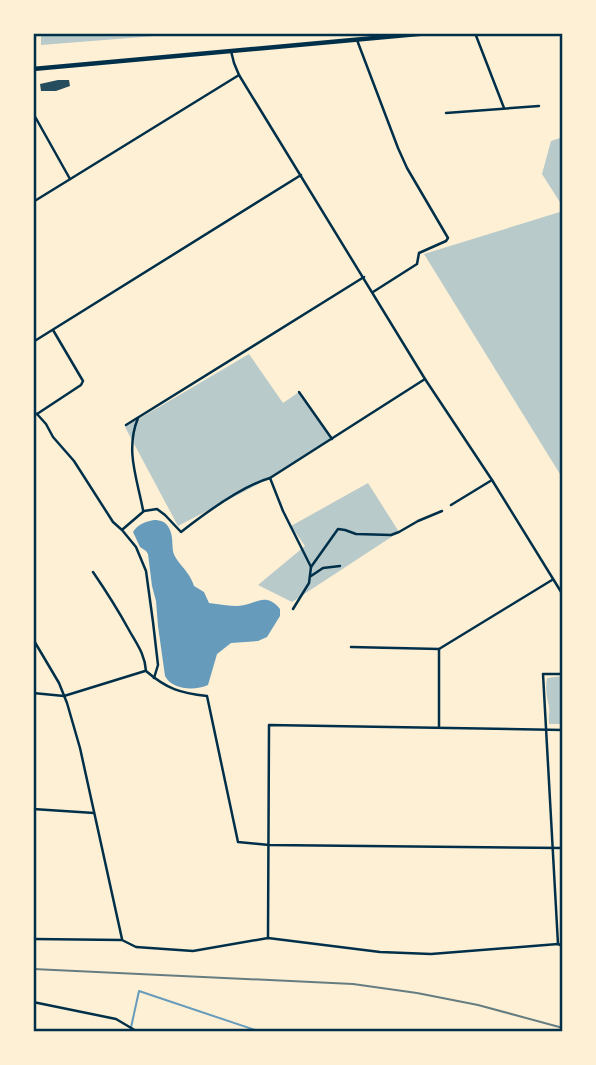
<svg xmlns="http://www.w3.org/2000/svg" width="596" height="1065" font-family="Rubik,sans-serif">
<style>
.green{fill:#b9caca}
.water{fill:#669bbc}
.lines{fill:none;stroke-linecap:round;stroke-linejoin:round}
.stream{stroke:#669bbc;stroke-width:2}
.building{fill:#264d5e}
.minor{stroke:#003049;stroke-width:2.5}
.trunk{stroke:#003049;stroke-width:4.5}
.rail{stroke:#657d81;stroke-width:2}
.neatline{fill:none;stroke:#003049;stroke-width:2.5}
</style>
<rect width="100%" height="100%" fill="#fdf0d5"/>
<g class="green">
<polygon points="41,33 193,33 41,45"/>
<polygon points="563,137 563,207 542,174 551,141"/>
<polygon points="563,211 563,479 424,254"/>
<polygon points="249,354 283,403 299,392 332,439 270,478 178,526 125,427"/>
<polygon points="368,483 399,532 292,602 258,585 305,546 291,526"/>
<path d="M563,676v48h-14c-1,-6 1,-11 0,-17 -2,-10 -4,-19 -2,-29z"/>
</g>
<path class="water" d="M154,520c7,0 12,2 15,8 4,7 3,15 4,23 2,11 17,20 21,35l10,6 5,11c10,1 20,3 29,3 18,-1 27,-15 42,3v7l-13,21 -9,4 -27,2 -14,11 -9,31c-13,6 -36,5 -43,-9l-7,-50 -2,-25 -4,-15 -4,-32 -2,-3 -6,-4 -7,-15c5,-8 12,-10 21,-12z"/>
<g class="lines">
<polyline class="stream" points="130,1032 139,991 261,1032"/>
</g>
<polygon class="building" points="58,80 69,80 70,86 56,91 41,91 40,84"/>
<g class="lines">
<g class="minor">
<polyline points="475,33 504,108"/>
<polyline points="357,40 398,148 407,168 448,238 446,241 419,253 417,264 373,292"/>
<polyline points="231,51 234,63 239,75 425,379 492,480 563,595"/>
<polyline points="33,113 70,179"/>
<polyline points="446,113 539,106"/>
<polyline points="33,202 239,75"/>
<polyline points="33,342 301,175"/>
<polyline points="299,392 332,439"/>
<polyline points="33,413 37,414 46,424 53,437 74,461 113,522 122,530 136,547 146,571 153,622 158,665 154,678"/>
<polyline points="37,414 81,385 83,381 53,330"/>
<path d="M138,418c-13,32 -1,60 5,92"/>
<polyline points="126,425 364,277"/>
<polyline points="451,505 492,480"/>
<path d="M123,529l21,-18 13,-2 8,6 16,17c23,-18 61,-46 89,-54"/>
<polyline points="311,567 283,511 270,478 425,379"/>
<path d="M93,572c13,19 25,38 36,58 7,13 16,24 17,41 21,18 34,22 61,25l31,146 31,3 294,3"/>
<polyline points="311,576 323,568 340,566"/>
<polyline points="293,609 309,583 311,567 338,529 345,530 356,534 391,535 399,532 418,521 442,511"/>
<polyline points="33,639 59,683 67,703 80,748 122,939"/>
<polyline points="351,647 439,649 552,580"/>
<polyline points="33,693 64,696 145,671"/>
<polyline points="439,726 439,649"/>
<polyline points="33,809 94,813"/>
<polyline points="268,938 269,725 563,730"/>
<polyline points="33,939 122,940 136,947 193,951 268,938 380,952 431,954 558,944 563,946"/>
<polyline points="558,944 543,674 563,674"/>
<polyline points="33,1002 116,1019 138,1032"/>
</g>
<polyline class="trunk" points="33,69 429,33"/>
<polyline class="rail" points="33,969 353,984 417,993 478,1005 563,1028"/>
</g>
<rect width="596" height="1065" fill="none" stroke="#fdf0d5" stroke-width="70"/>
<rect x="35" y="35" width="526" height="995" class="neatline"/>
</svg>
